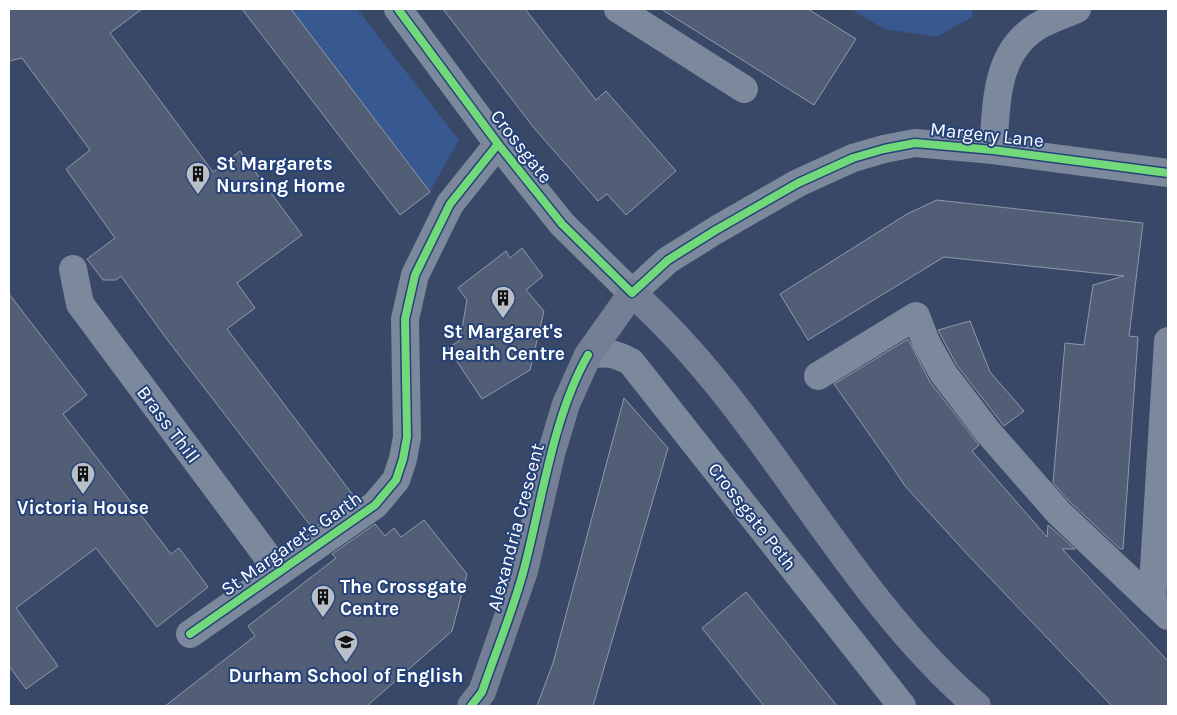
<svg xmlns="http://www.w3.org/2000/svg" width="1177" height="715" font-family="Karla,sans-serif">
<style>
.green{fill:#385890}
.building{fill:#515e76;stroke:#8f99ac}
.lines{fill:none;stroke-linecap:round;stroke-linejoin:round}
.minor{stroke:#7c899d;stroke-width:28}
.highway{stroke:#747f95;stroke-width:28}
.cycleway-casing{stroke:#254279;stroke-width:11}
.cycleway{stroke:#71d979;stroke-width:8}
.labels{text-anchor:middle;stroke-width:4;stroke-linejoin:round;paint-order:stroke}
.street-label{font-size:19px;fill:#fff;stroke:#254279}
.poi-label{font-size:19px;font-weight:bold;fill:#fff;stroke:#254279}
</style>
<rect width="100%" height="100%" fill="#384866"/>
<g class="green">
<polygon points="290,9 357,9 459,140 430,191"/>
<polygon points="851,9 973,9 972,17 937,37 884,29"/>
</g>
<g class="building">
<polygon points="9,9 142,9 110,33 213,172 240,151 302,235 237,283 255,308 227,329 356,499 313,529 169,342 121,276 116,280 103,280 87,259 115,238 66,169 90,150 22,58 9,61"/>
<polygon points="242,9 291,9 430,192 400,215"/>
<polygon points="443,9 525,9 596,100 606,91 676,171 626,215 607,194 598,201 534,128"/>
<polygon points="661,9 808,9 856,39 814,105"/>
<polygon points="937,200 1143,223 1129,336 1138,337 1123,549 1120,549 1070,502 1053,483 1065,343 1084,345 1093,285 1124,276 944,257 808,340 780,294 907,214"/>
<polygon points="522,248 543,276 526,290 544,311 530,370 482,399 448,348 460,340 467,300 458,288 506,251 510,258"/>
<polygon points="9,294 87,395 63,414 171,554 179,548 208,587 157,627 96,548 16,608 58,666 26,689 9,666"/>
<polygon points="970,321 990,372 1024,411 1004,426 956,364 938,330"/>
<polygon points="908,339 930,382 979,445 972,451 1047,537 1048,525 1075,549 1062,549 1168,661 1168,706 1112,706 968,555 905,486 891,465 834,384"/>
<polygon points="624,398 668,448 593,706 537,706 553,663"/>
<polygon points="424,520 467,574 452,631 367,706 165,706 255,636 248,626 336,558 332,554 375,524 385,536 394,528 401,537"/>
<polygon points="746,592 771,623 837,706 764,706 702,628"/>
</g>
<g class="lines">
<g class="minor">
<polyline points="398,9 498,144 562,224 632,293 668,260 716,230 798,183 853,158 884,149 915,143 993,150 1168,173"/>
<polyline points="618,9 744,89"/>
<path d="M993,150c4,-46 1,-97 45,-124 12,-7 27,-12 39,-17"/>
<polyline points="73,269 80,304 279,572"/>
<path d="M588,355c17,-3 27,-2 43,7l271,344"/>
<polyline points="818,376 916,316 926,342 943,373 988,432 1059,513 1168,616"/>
<polyline points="1152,601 1168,341"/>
<polyline points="190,634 375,505 396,480 403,459 407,437 405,319 415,275 450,204 498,144"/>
</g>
<path class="highway" d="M471,706l11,-14 42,-121 27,-117 15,-50 22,-49 44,-62c135,120 208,295 345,413"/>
<defs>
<g id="cycleway">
<polyline points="398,9 498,144 562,224 632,293 668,260 716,230 798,183 853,158 884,149 915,143 993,150 1168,173"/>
<polyline points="190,634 375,505 396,480 403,459 407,437 405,319 415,275 450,204 498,144"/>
<path d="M471,706l11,-14c14,-41 31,-81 42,-123 18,-68 29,-153 64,-214"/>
</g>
</defs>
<use href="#cycleway" class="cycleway-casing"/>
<use href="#cycleway" class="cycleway"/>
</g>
<defs>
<symbol id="building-pin" viewBox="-11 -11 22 30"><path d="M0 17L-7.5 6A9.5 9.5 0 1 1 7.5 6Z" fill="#b9bfc9" stroke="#254279"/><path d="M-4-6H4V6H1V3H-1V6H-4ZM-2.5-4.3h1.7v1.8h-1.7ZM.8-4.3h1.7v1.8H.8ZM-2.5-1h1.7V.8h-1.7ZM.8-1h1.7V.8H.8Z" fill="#111"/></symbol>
<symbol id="university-pin" viewBox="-11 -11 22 30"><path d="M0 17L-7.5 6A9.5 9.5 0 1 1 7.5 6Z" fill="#b9bfc9" stroke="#254279"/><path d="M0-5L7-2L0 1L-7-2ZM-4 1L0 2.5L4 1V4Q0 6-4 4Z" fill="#111"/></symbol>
</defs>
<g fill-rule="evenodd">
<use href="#building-pin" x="184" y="160" width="28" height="38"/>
<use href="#building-pin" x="489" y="284" width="28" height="38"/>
<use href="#building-pin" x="69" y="460" width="28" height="38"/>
<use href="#building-pin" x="309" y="583" width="28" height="38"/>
<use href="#university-pin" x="332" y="628" width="28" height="38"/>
</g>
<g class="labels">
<g class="street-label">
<text transform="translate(987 134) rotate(6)" y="7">Margery Lane</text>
<text transform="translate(522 146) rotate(52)" y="7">Crossgate</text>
<text transform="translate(169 424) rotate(53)" y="7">Brass Thill</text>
<text transform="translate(753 516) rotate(52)" y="7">Crossgate Peth</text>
<text transform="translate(515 527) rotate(-75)" y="7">Alexandria Crescent</text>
<text transform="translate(291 543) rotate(-35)" y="7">St Margaret's Garth</text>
</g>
<g class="poi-label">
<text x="216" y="170" text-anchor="start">St Margarets<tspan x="216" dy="22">Nursing Home</tspan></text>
<text x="503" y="338">St Margaret's<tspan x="503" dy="22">Health Centre</tspan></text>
<text x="83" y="514">Victoria House</text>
<text x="340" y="593" text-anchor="start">The Crossgate<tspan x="340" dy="22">Centre</tspan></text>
<text x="346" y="682">Durham School of English</text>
</g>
</g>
<rect width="1177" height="715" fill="none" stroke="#ffffff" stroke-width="20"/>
</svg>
